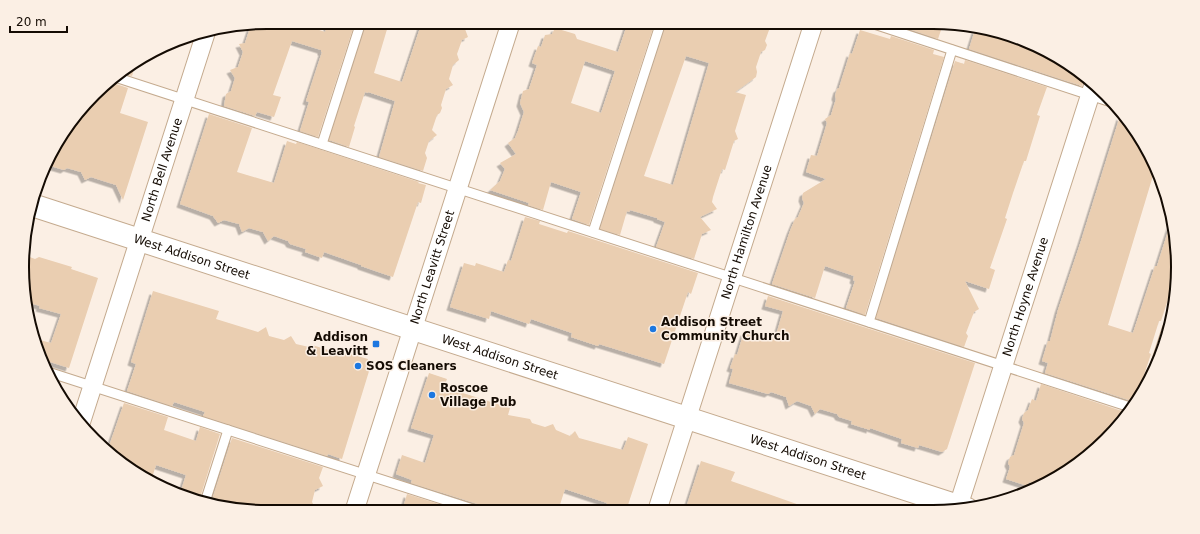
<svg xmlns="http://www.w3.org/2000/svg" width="1200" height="534" font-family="'DejaVu Sans',sans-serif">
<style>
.building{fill:#eaceb1;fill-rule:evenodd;filter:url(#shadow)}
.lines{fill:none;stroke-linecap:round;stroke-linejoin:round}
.service-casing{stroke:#c4aa8e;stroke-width:11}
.minor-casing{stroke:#c4aa8e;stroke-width:20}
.tertiary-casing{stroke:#c4aa8e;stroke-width:24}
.service{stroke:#fff;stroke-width:9}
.minor{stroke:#fff;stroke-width:18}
.tertiary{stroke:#fff;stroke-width:22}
.poi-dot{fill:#1c77e0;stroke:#fbefe4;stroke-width:1.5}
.labels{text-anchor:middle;stroke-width:3;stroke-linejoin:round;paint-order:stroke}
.street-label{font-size:12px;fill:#140b03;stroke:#fbefe4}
.poi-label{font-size:12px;font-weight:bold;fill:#140b03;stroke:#fbefe4;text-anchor:start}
.rim{fill:none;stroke:#140b03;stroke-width:2}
</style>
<defs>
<filter id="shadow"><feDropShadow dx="-3.5" dy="3.5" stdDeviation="0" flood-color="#0004"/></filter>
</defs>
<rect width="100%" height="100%" fill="#fbefe4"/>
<g class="building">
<polygon points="267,22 296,22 325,32 329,22 355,22 318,137 300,131 309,102 306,101 322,52 321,52 321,50 292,41 273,95 281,97 274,117 257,112 255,116 224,106 226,94 231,91 235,78 230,70 238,67 243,52 239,44 245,43 251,25"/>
<polygon points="367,22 375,22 388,26 374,73 402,82 422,22 467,22 465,29 468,37 462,40 457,54 459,60 453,65 449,79 453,85 446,89 441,105 442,108 440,113 437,115 432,130 437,135 429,141 425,153 427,158 423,171 379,157 395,101 368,92 368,93 365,92 354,126 355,127 349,147 329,140"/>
<path d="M628,22h27l-66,203 -17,-6 9,-27 -30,-10 -8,28 -15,-5 1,-2 -39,-13 10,-9 5,-12 -5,-6 16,-9 -8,-11 7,-5 3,-7 6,-19 -4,-9 3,-12 6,-2 8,-24 -5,-2 6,-17 3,1 4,-12 7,-1 3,-6 20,6 2,5 41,13zM585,61l30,10 -14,42 -30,-10z"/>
<path d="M667,22h105l-7,19 2,4 -2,5 -4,2 -5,15 1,5 -1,5 -21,15 11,3 -11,36 3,8 -4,2 -9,29 -3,-1 -9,28 -1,5 5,7 -17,8 11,13 -9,4 -8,25 -38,-12 9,-25 -8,-3v-1l-27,-8 -1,2 -2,-1 -7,24 -20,-6zM686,56l23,7 -36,122 -29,-9z"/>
<polygon points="895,22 933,22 943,24 938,39 894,24"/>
<polygon points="860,30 890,39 891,36 934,50 933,54 944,57 865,315 846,308 855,281 853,280 854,276 825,266 815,298 772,284 790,231 795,219 798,217 804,203 802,198 803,193 826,179 806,172 811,155 817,156 827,123 825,119 831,115 836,99 835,96 837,89 839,88 850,53 852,54"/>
<polygon points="975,30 1026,46 1027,44 1085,78 1082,86 969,49"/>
<polygon points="965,60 1047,87 1037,115 1040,116 1026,161 1024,161 1013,193 1005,218 1007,219 990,268 995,270 989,289 965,281 979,309 974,312 966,333 968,336 964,347 876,318 955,61 964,64"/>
<polygon points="135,66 132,76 122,73"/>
<polygon points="110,80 113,83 128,88 120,113 148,122 123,200 116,185 91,177 85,180 81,172 67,168 64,170 47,165 55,144 106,83"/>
<polygon points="209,114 252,128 237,172 274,183 287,141 296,144 297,142 419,182 418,183 426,185 421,203 418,202 393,277 361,266 361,265 324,252 322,258 305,252 306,249 290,244 288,241 274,236 268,241 263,232 249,228 242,232 239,224 224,220 218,223 213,216 180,204"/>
<polygon points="1120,116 1153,159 1155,169 1108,325 1133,333 1155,266 1157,266 1170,225 1177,251 1173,284 1161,321 1159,321 1149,353 1151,354 1135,402 1045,373 1048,363 1042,361 1048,341 1050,341 1058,310 1081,241"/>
<polygon points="525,217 540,221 539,224 567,233 568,231 698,273 691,294 688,292 664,364 599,344 598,346 571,337 572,333 531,319 529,324 491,311 489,319 450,307 464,263 475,266 476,263 504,272 508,260 511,261"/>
<polygon points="27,256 35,259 39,257 72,267 71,269 98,278 69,368 44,360 36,339 51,343 61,314 39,308 40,306 27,302"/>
<polygon points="153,291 219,311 216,319 258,332 266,327 269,336 284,340 291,336 296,344 309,347 312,345 335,352 336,350 368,359 366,366 370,368 342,459 328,454 327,456 203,416 205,412 174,402 172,406 127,391 136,364 131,362"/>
<polygon points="768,296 975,363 947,449 942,452 919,445 918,448 901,443 902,439 870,428 870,430 851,424 852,421 839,417 837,414 820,409 815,414 811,406 797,401 789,406 786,397 771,392 768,394 729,383 733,369 730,368 735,354 737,355 744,332 768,340 769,337 775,339 783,311 765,306"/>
<polygon points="429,373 447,379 444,387 510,408 508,415 530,419 532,423 545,427 553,424 556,430 570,436 575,431 579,438 623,450 628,437 648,444 626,511 619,511 606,507 607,503 565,489 558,511 485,511 484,507 481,505 411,483 412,480 396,474 402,455 425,463 434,435 411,428"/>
<polygon points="1041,384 1128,413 1094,451 1039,486 1029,482 1028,486 1006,479 1010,467 1008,463 1010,457 1014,455 1024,423 1022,419 1024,413 1028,410 1032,399 1036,401"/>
<polygon points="124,403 168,417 164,430 196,441 200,427 220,434 199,501 188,499 180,494 186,475 156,465 152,478 107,452"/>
<polygon points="232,438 323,467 319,478 323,486 315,490 312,502 317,512 267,512 211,503"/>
<polygon points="701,461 735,472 731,481 808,508 808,510 685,511"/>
<polygon points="407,494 461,511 402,512"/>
</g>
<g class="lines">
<defs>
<g id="service">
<polyline points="868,22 1108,101"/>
<polyline points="115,77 1133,408"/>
<polyline points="322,144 361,22"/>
<polyline points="593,232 661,22"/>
<polyline points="869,322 952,50"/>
<polyline points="1155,366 1167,329"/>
<polyline points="48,372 479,511"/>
<polyline points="205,502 228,430"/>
</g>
<g id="minor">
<path id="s1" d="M81,422l125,-390"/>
<path id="s2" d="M957,510l137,-427"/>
<path id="s3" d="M657,511l157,-489"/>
<path id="s4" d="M354,512l157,-490"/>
</g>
<g id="tertiary">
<path id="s5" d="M32,205l935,304"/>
</g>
</defs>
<use href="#service" class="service-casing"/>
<use href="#minor" class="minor-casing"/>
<use href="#tertiary" class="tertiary-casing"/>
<use href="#service" class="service"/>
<use href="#minor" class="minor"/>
<use href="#tertiary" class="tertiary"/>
</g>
<g class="poi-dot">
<circle cx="653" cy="329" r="4"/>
<rect x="372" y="340" width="8" height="8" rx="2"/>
<circle cx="358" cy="366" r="4"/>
<circle cx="432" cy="395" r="4"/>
</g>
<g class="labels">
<g class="street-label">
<text dy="4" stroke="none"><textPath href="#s1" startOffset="265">North Bell Avenue</textPath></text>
<text dy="4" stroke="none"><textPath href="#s3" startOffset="293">North Hamilton Avenue</textPath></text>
<text dy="4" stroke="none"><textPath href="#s5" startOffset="168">West Addison Street</textPath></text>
<text dy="4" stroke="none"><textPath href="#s4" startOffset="257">North Leavitt Street</textPath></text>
<text dy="4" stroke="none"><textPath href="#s2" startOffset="224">North Hoyne Avenue</textPath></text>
<text dy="4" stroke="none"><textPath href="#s5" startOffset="492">West Addison Street</textPath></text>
<text dy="4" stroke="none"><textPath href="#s5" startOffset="816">West Addison Street</textPath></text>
</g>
<g class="poi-label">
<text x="661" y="326">Addison Street<tspan x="661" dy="14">Community Church</tspan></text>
<text x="368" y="341" text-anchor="end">Addison<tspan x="368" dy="14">&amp; Leavitt</tspan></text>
<text x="366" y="370">SOS Cleaners</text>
<text x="440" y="392">Roscoe<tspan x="440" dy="14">Village Pub</tspan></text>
</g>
</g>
<path d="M0 0H1200V534H0ZM267 29H933A238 238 0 0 1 1171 267V267A238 238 0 0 1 933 505H267A238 238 0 0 1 29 267V267A238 238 0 0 1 267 29Z" fill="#fbefe4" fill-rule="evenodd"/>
<path class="rim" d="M267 29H933A238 238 0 0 1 1171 267V267A238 238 0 0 1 933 505H267A238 238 0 0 1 29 267V267A238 238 0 0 1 267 29Z"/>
<path d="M10 26v6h57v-6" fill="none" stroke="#140b03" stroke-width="2"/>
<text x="16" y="26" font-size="12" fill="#140b03" stroke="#fbefe4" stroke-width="3" paint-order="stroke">20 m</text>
</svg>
